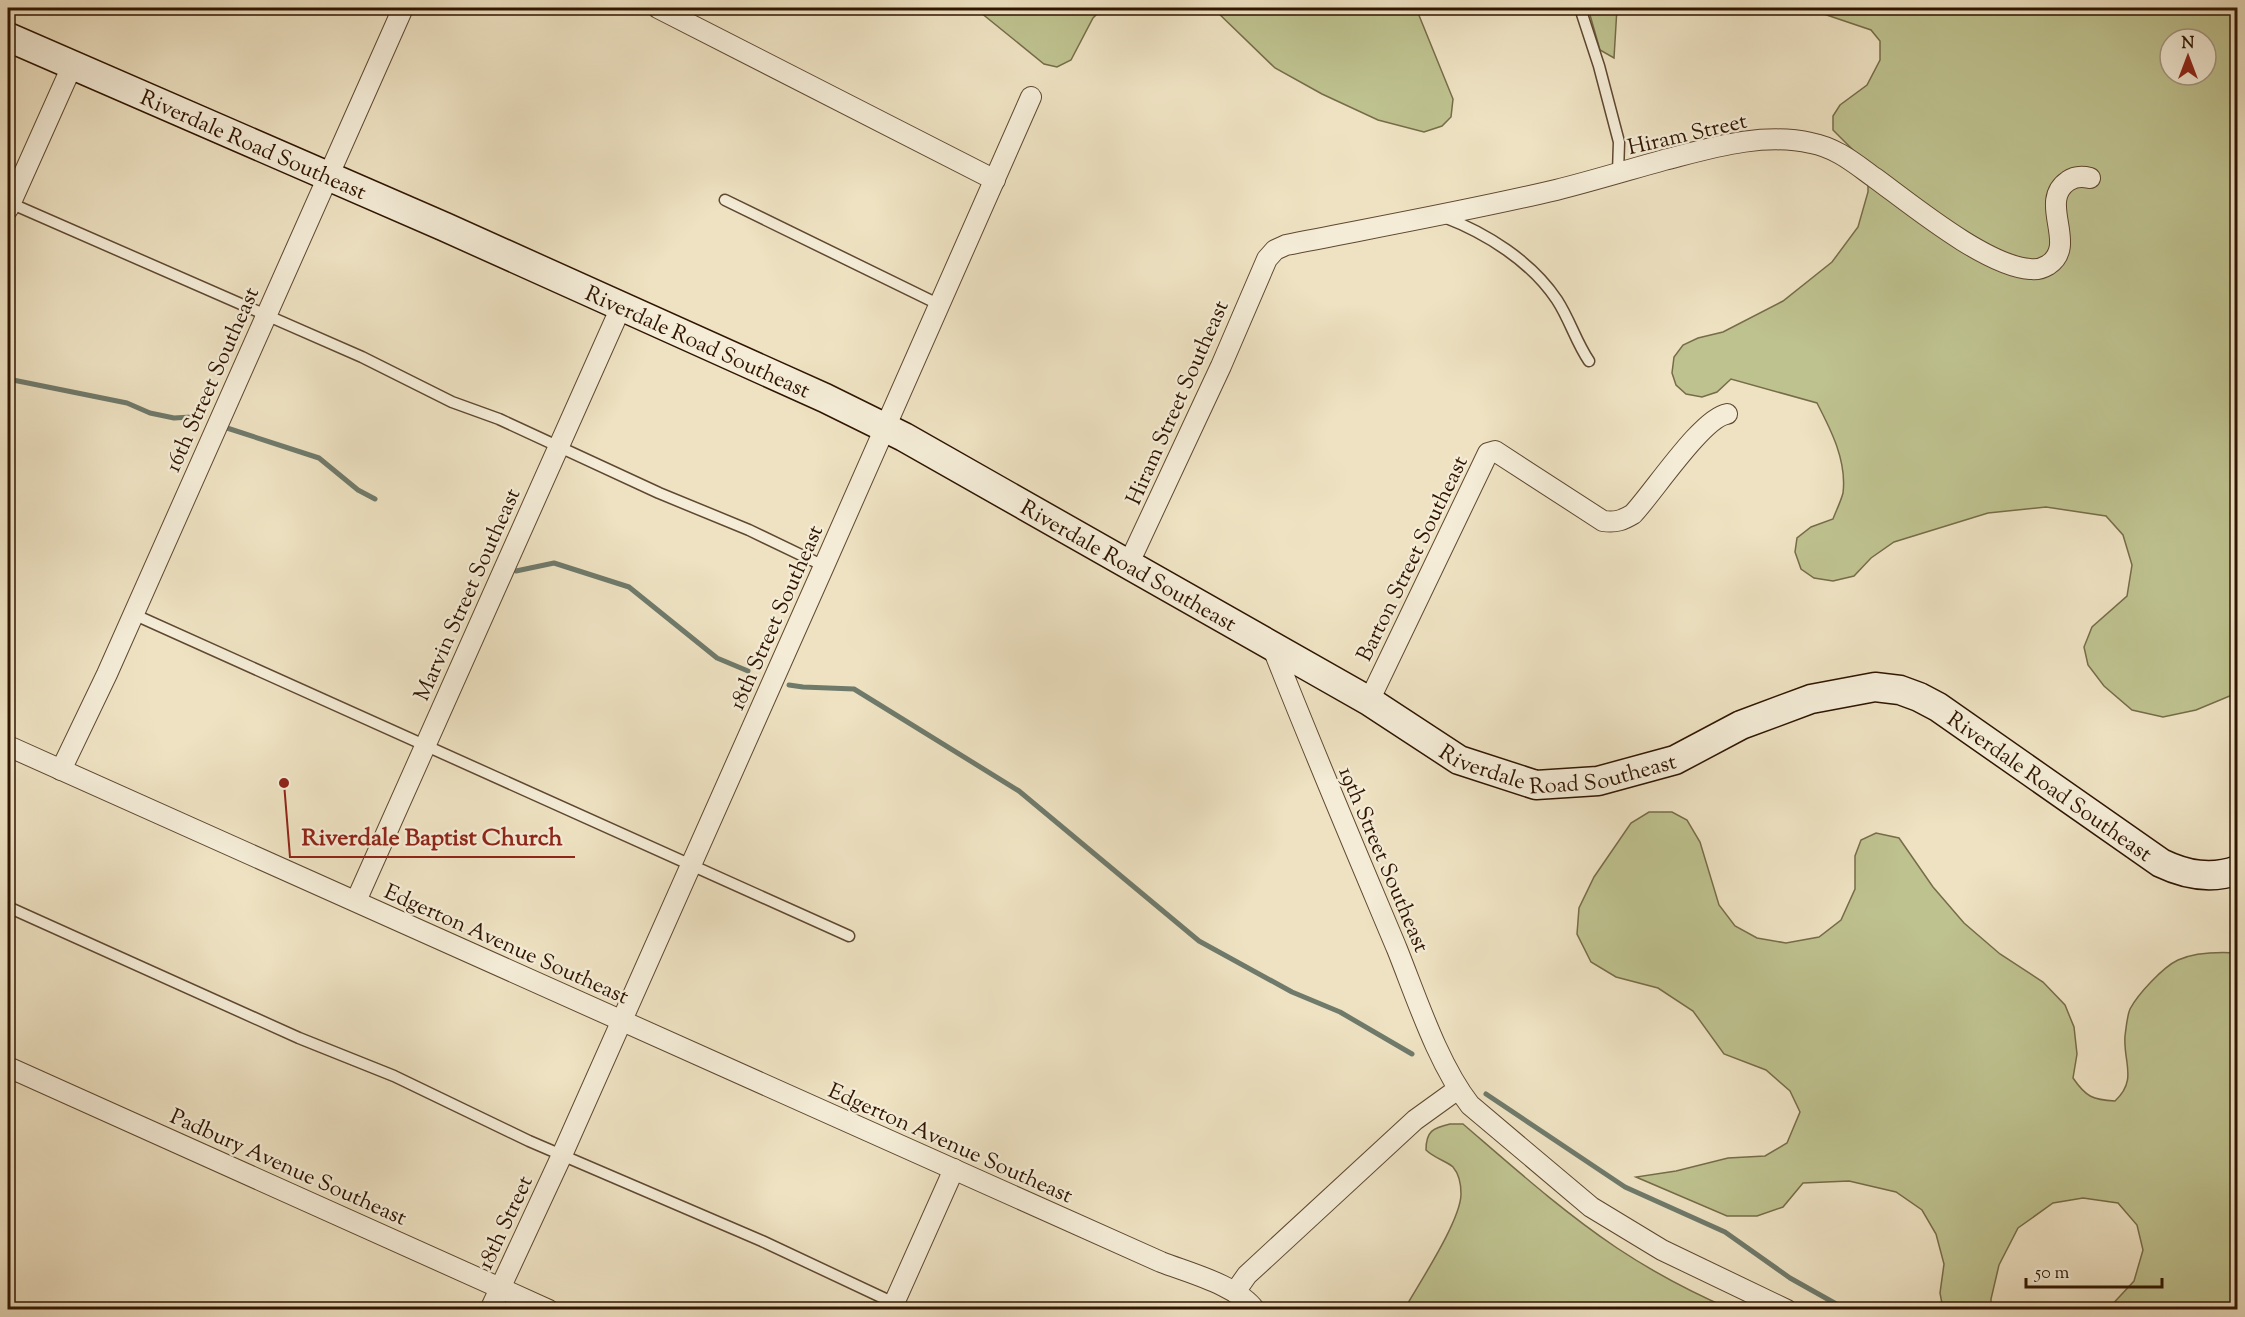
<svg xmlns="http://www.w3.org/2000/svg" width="2245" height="1317" font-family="'Sorts Mill Goudy',serif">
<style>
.green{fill:#bec28f;stroke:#766c48;stroke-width:1.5;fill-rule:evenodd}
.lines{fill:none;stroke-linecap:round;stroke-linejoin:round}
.stream{stroke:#6f7a6b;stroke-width:5}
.lane-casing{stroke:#5f4830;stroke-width:13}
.street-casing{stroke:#5f4830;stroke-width:22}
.secondary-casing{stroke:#2f1500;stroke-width:31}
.lane{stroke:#f4ecd7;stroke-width:10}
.street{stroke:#f4ecd7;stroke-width:20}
.secondary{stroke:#f4ecd7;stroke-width:28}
.labels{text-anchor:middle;stroke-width:4.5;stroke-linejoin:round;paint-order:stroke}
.street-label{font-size:22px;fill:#2f1500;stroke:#f4ecd7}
.leader{fill:none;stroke:#8f2418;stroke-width:2}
.callout-dot{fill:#8f2418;stroke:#f4ecd7;stroke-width:2}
.callout-label{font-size:24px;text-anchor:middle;font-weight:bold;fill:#8f2418;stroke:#f4ecd7;stroke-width:4.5;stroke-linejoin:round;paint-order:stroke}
</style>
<rect width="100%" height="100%" fill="#eee2c2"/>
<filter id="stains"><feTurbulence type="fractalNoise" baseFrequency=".00333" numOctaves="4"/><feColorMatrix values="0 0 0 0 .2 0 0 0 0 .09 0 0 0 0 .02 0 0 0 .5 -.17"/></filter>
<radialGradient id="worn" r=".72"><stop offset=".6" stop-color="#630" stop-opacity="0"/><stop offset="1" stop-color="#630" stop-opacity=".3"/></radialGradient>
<g class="green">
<polygon points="975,8 1103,8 1093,18 1071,60 1057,67 1044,64"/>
<polygon points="1213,8 1416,8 1453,99 1451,117 1442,126 1424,132 1378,120 1322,94 1275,68"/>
<polygon points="1588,8 1617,8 1614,58 1600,50"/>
<path d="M1806,8h431v685l-41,17 -33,7 -31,-7 -28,-24 -16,-21 -4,-18 8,-20 35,-31 5,-31 -9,-30 -17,-19 -60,-9 -58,6 -94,29 -23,16 -17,18 -21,5 -19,-3 -13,-9 -6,-17 2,-14 14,-11 22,-8c3,-8 8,-18 10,-26 4,-32 -12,-63 -26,-90l-86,-24 -14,13 -15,5 -16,-3 -10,-9 -4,-12 2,-16 9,-12 15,-7 25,-6 60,-31 49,-39 26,-35 10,-35v-27l-35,-35v-14l7,-11 27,-20 13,-25v-19l-9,-11zM2170,39h36v36h-36z"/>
<path d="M1649,812h23l15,8 13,22 19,63 16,21 22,12 29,5 33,-6 22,-17 14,-31v-33l6,-16 15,-7 23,5 34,49 31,36 36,31 43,28 22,23 9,22 3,27 -4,24c13,19 20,22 42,23 23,-21 8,-39 10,-65 1,-7 2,-20 5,-27 8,-15 33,-42 48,-49 18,-8 41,-8 59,-7v356h-129l26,-28 9,-31 -6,-25 -19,-22 -35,-5 -30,5 -35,25 -19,37 -8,34v10h-48l-3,-16 4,-29 -8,-30 -14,-24 -26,-18 -47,-11 -46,2 -20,24 -26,9h-30l-91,-39 40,-6 52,-13 37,-2 22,-13 13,-31 -10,-21 -24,-21 -42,-16 -31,-43 -35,-23 -42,-11 -25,-15 -14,-28 2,-26 15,-31 37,-54z"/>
<path d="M1450,1124h13c50,43 99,87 154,124 36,24 74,44 113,61h-327l5,-6c14,-24 53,-84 53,-109 0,-9 -2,-20 -8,-27 -5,-5 -19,-9 -27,-17 0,-19 7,-22 24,-26z"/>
</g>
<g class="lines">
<g class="stream">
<polyline points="8,379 127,403 150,413 174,418 191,417"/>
<polyline points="227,428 319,458 358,490 375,499"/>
<polyline points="516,571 554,563 629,587 717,658 748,671"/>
<polyline points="789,685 803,687 854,689 1019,791 1199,941 1292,992 1340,1012 1412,1054"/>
<polyline points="1486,1094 1625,1187 1725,1232 1790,1278 1847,1310"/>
</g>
<defs>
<g id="lane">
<polyline points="1580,8 1599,66 1619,142 1618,173"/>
<polyline points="725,200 940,305"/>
<polyline points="10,203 362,357 452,402 499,419 659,493 749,530 824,566"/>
<path d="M1444,217c42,16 87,44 113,83 13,20 19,42 32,61"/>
<polyline points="133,614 849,936"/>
<polyline points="8,907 299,1038 394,1076 529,1141 762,1241 894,1303"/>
</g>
<g id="street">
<polyline points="658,8 995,180"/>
<polyline points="8,209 72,66"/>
<path d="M1128,565l93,-199 46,-107 8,-9 11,-5c91,-18 181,-34 270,-55 36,-9 72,-20 108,-30 47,-12 98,-28 147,-17 26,5 43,20 64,35 37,27 111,88 155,91 6,1 13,-1 18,-4 31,-20 -11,-63 20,-84 7,-5 14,-5 22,-3"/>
<path d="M1272,646c40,102 83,203 125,303 20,50 41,115 73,156l121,102 71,43 125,60"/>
<path d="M1369,701l119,-248 7,-2 108,70c13,2 20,-1 30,-7 20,-21 69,-96 94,-100"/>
<path d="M8,746l1153,516c28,11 76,23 94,48"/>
<polyline points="61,770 107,674 403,8"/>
<polyline points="356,901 621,307"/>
<polyline points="8,1067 549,1310"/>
<polyline points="1235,1292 1247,1275 1415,1120 1458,1089"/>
<polyline points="490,1310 562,1155 824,566 1031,97"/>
<polyline points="891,1310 954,1169"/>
</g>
<g id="secondary">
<path id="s1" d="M8,37l437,190 380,171 79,39 465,264 90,59 77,25 62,-4 77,-21 66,-35 70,-26 64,-12 25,3 19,7 19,10 223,156c25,12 50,17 77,7"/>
</g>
</defs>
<use href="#lane" class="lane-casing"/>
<use href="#street" class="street-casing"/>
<use href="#secondary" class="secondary-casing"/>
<use href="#lane" class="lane"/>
<use href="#street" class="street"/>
<use href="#secondary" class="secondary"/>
</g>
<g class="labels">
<g class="street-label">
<text transform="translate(1687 133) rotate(-13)" y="8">Hiram Street</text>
<text dy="8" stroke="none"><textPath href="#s1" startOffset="268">Riverdale Road Southeast</textPath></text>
<text dy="8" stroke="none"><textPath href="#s1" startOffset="754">Riverdale Road Southeast</textPath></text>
<text transform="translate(211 379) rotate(-66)" y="8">16th Street Southeast</text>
<text transform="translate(1176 402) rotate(-66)" y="8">Hiram Street Southeast</text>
<text transform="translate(1411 558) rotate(-64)" y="8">Barton Street Southeast</text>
<text dy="8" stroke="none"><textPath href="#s1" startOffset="1240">Riverdale Road Southeast</textPath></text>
<text transform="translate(466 594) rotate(-66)" y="8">Marvin Street Southeast</text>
<text transform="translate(775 617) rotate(-66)" y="8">18th Street Southeast</text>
<text dy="8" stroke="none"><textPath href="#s1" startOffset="1725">Riverdale Road Southeast</textPath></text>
<text dy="8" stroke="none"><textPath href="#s1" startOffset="2265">Riverdale Road Southeast</textPath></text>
<text transform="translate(1385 859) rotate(67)" y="8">19th Street Southeast</text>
<text transform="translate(507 943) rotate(24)" y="8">Edgerton Avenue Southeast</text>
<text transform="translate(951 1142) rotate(24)" y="8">Edgerton Avenue Southeast</text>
<text transform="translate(289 1166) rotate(24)" y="8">Padbury Avenue Southeast</text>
<text transform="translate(504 1222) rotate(-65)" y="8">18th Street</text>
</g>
</g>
<path class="leader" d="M284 783L290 857H575"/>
<circle class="callout-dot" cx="284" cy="783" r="6"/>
<g class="callout-label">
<text x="432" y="845">Riverdale Baptist Church</text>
</g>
<rect width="2245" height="1317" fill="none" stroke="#eee2c2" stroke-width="30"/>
<rect x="9" y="9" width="2227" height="1299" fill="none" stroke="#2f1500" stroke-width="3"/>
<rect x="15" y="15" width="2215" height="1287" fill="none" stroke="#2f1500" stroke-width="1.5"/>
<g transform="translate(2188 57)"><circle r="28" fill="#f4ecd7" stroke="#a59681" stroke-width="1.5"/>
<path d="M0-4.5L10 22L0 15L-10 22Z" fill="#8f2418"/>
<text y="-9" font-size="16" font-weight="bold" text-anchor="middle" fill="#2f1500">N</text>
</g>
<path d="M2026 1278v9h136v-9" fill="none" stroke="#2f1500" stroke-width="3"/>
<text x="2035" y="1278" font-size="18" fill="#2f1500" stroke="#f4ecd7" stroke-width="4.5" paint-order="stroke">50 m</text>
<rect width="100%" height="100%" filter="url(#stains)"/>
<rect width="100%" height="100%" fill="url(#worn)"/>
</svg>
